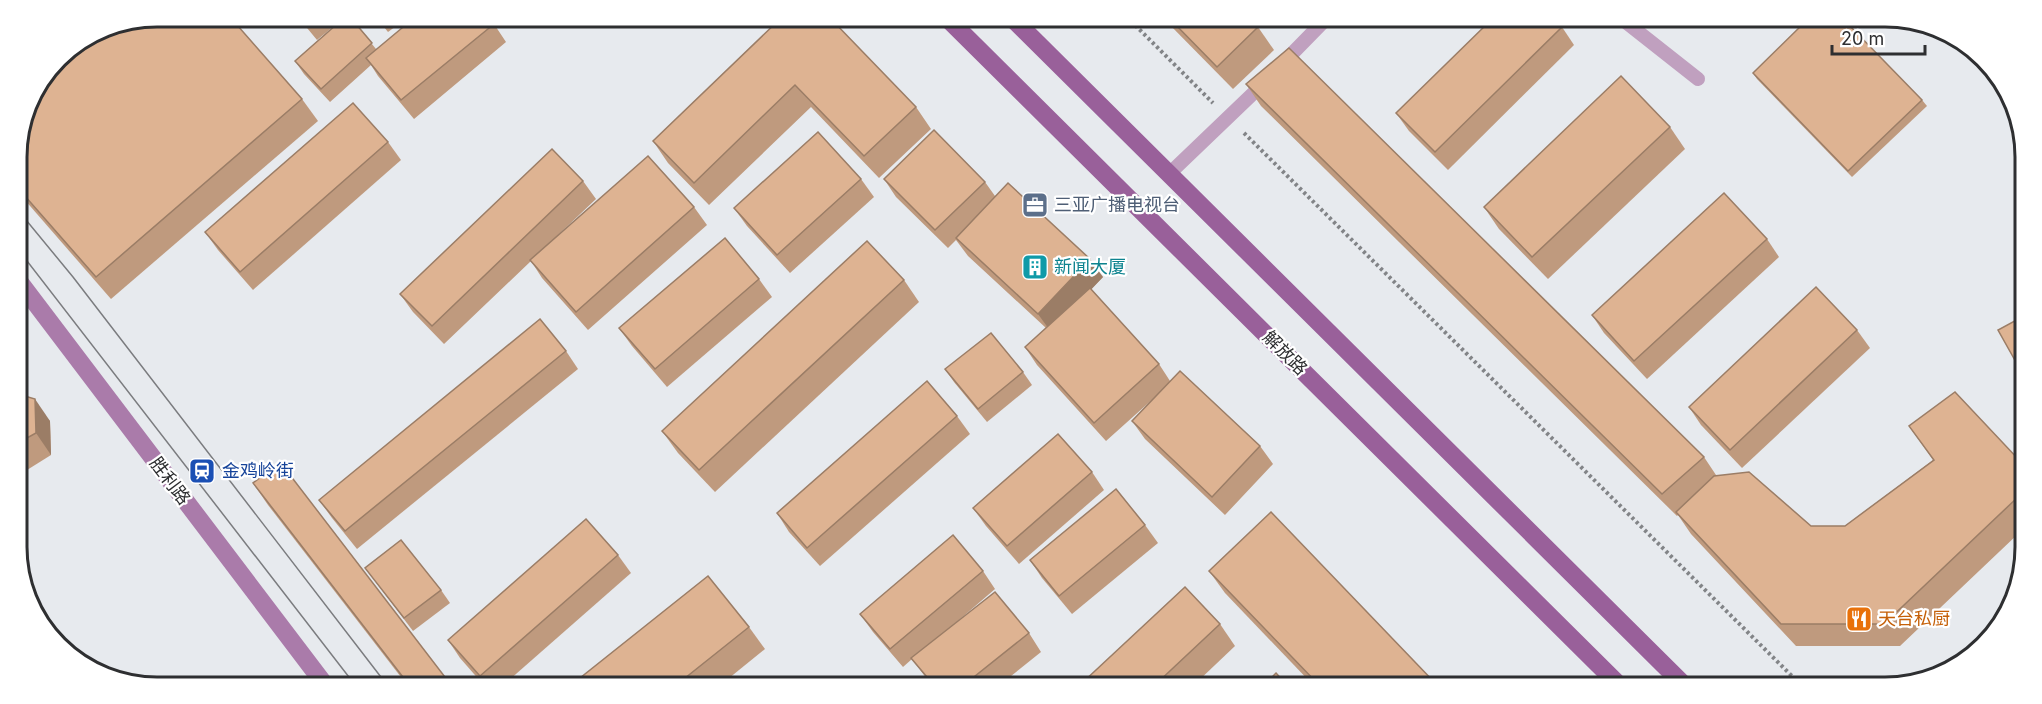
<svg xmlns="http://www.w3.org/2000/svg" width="2042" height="704" font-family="Inter,'Noto Sans SC',sans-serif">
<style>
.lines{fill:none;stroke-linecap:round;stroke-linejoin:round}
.path{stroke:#828487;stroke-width:4;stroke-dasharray:3 3;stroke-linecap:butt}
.lane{stroke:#c0a0bf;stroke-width:14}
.secondary{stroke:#aa7baa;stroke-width:18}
.primary{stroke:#99609a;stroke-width:18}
.tram{stroke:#7b7c7f;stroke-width:1.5}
.wall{fill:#bf9a7e}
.shaded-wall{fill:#9b7d66}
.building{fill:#deb392;stroke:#9b7d66;stroke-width:1.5}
.labels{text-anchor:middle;stroke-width:4.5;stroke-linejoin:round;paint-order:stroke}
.service-label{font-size:18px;fill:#4e5e75;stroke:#fff;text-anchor:start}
.culture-label{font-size:18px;fill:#0d838f;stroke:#fff;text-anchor:start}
.street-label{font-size:18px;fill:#2e2f31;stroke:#fff}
.transit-label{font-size:18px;fill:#164399;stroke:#fff;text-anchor:start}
.food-label{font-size:18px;fill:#c56008;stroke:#fff;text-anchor:start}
.rim{fill:none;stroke:#2e2f31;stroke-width:3}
</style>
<rect width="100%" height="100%" fill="#e7eaee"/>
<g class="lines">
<g class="path">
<polyline points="1131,21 1213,103"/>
<polyline points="1244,133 1803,687"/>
</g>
<g class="lane">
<polyline points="1627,23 1698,79"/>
<polyline points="1280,66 1324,21"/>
<polyline points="1169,174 1265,82"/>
</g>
<polyline class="secondary" points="18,280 322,681"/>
<g class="primary">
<polyline points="949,20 1620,686"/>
<polyline points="1014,20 1685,686"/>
</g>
<g class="tram">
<polyline points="17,209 73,277 384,681"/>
<polyline points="17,248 352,681"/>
</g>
</g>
<g class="wall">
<polygon points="298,17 350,17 376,49 494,24 506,42 414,119 378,76 371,65 330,102 304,74 295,61 340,21 317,40"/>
<polygon points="376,17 407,18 388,32"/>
<polygon points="780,19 916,107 931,129 879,178 811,107 709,205 668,163 653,141"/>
<polygon points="1166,21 1252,21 1258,27 1274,50 1233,89"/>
<polygon points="1562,27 1574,45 1448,170 1409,131 1396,113"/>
<polygon points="1753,73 1922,100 1927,106 1852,177 1757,79"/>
<polygon points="1246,84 1704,457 1716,475 1811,526 1845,526 1933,460 1909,426 2020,461 2019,533 1900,646 1796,646 1691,534 1678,515 1677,516 1261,106"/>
<polygon points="302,99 318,121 111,299 17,191 17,147"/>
<polygon points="1670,127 1685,149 1548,279 1499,229 1484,207"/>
<polygon points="388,142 401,160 253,290 218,250 205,232"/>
<polygon points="861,179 874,197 790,273 747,226 734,208"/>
<polygon points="884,179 985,182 995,196 1103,277 1091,289 1159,364 1170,381 1260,446 1273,464 1225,515 1145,439 1132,421 1154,398 1106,441 1037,365 1025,347 1046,328 968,256 956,240 948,248 896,197"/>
<polygon points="583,181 596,199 558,235 694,207 707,225 588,330 542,278 531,261 444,344 413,312 400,294"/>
<polygon points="1767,239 1779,257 1647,379 1604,333 1592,315"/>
<polygon points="759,279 772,297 667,387 632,346 619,328"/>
<polygon points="904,280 919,302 715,492 678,453 662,431"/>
<polygon points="1857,330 1870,348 1742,468 1701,425 1689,407"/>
<polygon points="566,351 578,369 357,549 332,518 319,500"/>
<polygon points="945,369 1023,372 1032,385 987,422 954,382"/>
<polygon points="18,394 50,421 51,455 19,475"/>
<polygon points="957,416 970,434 820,566 789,532 777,513"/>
<polygon points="1092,472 1104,490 1019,564 986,526 973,508"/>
<polygon points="253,483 448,681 404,681 268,505"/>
<polygon points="1145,525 1158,543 1072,614 1042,578 1030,560"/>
<polygon points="618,555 631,573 507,682 481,682 460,658 448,640"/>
<polygon points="365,568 441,590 450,603 413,631"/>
<polygon points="983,571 995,589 952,626 1029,633 1041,652 1001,684 930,683 912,659 903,667 873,632 860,614"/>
<polygon points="1209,571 1437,685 1313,685 1225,593"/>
<polygon points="1220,624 1235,646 1195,684 1081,684"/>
<polygon points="749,627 765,649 723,683 575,682"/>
</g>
<g class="shaded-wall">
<polygon points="1090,259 1103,277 1051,332 1038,314"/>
<polygon points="35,399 50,421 51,455 36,433"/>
</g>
<g class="building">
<polygon points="157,16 230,17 302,99 96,277 17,187 17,147 31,95 64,52 104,27"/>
<polygon points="300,17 320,17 308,27"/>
<polygon points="345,17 350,17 372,43 321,89 295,61"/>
<polygon points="414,18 488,18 494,24 401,100 366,58"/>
<polygon points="780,19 831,19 916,107 864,156 795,85 694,183 653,141"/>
<polygon points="1172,21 1252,21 1258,27 1217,67"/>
<polygon points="1489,22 1557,22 1562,27 1435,152 1396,113"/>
<polygon points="1804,23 1848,24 1922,100 1848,171 1753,73"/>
<polygon points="1289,48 1704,457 1662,494 1246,84"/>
<polygon points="1621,76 1670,127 1532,257 1484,207"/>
<polygon points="353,103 388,142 240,272 205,232"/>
<polygon points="934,130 985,182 935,230 884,179"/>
<polygon points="818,132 861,179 777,255 734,208"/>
<polygon points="552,149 583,181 432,326 400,294"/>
<polygon points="648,156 694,207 576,312 530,260"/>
<polygon points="1008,183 1090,259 1038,314 956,238"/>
<polygon points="1724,193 1767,239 1634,361 1592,315"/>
<polygon points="725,238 759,279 655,369 619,328"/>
<polygon points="867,241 904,280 699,470 662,431"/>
<polygon points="1816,287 1857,330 1730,450 1689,407"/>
<polygon points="1090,288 1159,364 1094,423 1025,347"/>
<polygon points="2022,317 2021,371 1998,330"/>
<polygon points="540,319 566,351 345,531 319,500"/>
<polygon points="991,333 1023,372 978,409 945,369"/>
<polygon points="1180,371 1260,446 1212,497 1132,421"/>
<polygon points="927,381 957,416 807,548 777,513"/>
<polygon points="1955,392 2020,461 2019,496 1884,624 1781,624 1676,512 1714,476 1749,472 1811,526 1845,526 1934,460 1909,426"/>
<polygon points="18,394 35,399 36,433 18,443"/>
<polygon points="1058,434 1092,472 1007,546 973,508"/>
<polygon points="280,462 448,681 406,681 253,483"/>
<polygon points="1116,489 1145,525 1059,596 1030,560"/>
<polygon points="1271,512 1437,685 1319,685 1209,571"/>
<polygon points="586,519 618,555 480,676 448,640"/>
<polygon points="953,535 983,571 890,649 860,614"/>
<polygon points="401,540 441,590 404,618 365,568"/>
<polygon points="708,576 749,627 680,682 575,682"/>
<polygon points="1185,587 1220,624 1156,684 1081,684"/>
<polygon points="995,592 1029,633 965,684 932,683 911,658"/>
<polygon points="1276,673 1287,685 1264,685"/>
</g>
<defs>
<symbol id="office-square" viewBox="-11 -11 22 22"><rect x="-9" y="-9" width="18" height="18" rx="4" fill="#5c6f8a" stroke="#fff"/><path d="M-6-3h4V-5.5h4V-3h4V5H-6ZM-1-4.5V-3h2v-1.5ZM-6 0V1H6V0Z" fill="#fff"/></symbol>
<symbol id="building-square" viewBox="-11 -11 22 22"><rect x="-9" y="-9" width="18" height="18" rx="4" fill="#0f9aa8" stroke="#fff"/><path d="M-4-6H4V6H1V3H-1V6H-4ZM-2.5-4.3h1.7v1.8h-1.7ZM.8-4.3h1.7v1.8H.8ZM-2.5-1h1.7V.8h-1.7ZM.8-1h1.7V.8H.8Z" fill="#fff"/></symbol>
<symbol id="station-square" viewBox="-11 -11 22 22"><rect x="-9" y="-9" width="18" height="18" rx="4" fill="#1a4fb4" stroke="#fff"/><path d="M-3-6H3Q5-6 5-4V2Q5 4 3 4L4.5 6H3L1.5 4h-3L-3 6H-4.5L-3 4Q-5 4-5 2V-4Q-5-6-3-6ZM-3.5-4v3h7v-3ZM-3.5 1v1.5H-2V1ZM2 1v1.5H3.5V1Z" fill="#fff"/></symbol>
<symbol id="restaurant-square" viewBox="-11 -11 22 22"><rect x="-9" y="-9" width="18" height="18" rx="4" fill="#e8710a" stroke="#fff"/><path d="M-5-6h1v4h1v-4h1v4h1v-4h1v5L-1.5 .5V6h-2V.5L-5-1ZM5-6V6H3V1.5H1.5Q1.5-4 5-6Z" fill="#fff"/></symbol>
</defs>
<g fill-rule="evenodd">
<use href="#office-square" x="1020" y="190" width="30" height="30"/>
<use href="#building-square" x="1020" y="252" width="30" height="30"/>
<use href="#station-square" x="187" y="456" width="30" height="30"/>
<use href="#restaurant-square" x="1844" y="604" width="30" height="30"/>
</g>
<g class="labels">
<g class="service-label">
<text x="1054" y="211">三亚广播电视台</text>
</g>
<g class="culture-label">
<text x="1054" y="273">新闻大厦</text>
</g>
<g class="street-label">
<text transform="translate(1285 353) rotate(45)" y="6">解放路</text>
<text transform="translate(170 481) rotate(53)" y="6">胜利路</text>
</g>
<g class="transit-label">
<text x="222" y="477">金鸡岭街</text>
</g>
<g class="food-label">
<text x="1878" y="625">天台私厨</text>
</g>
</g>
<path d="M0 0H2042V704H0ZM157 27H1885A130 130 0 0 1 2015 157V547A130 130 0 0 1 1885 677H157A130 130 0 0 1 27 547V157A130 130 0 0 1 157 27Z" fill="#fff" fill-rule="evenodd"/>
<path class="rim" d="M157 27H1885A130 130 0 0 1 2015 157V547A130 130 0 0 1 1885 677H157A130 130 0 0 1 27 547V157A130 130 0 0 1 157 27Z"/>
<path d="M1832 45v9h93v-9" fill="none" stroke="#2e2f31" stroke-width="3"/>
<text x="1841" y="45" font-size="18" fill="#2e2f31" stroke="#ffffff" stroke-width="4.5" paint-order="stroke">20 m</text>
</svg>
